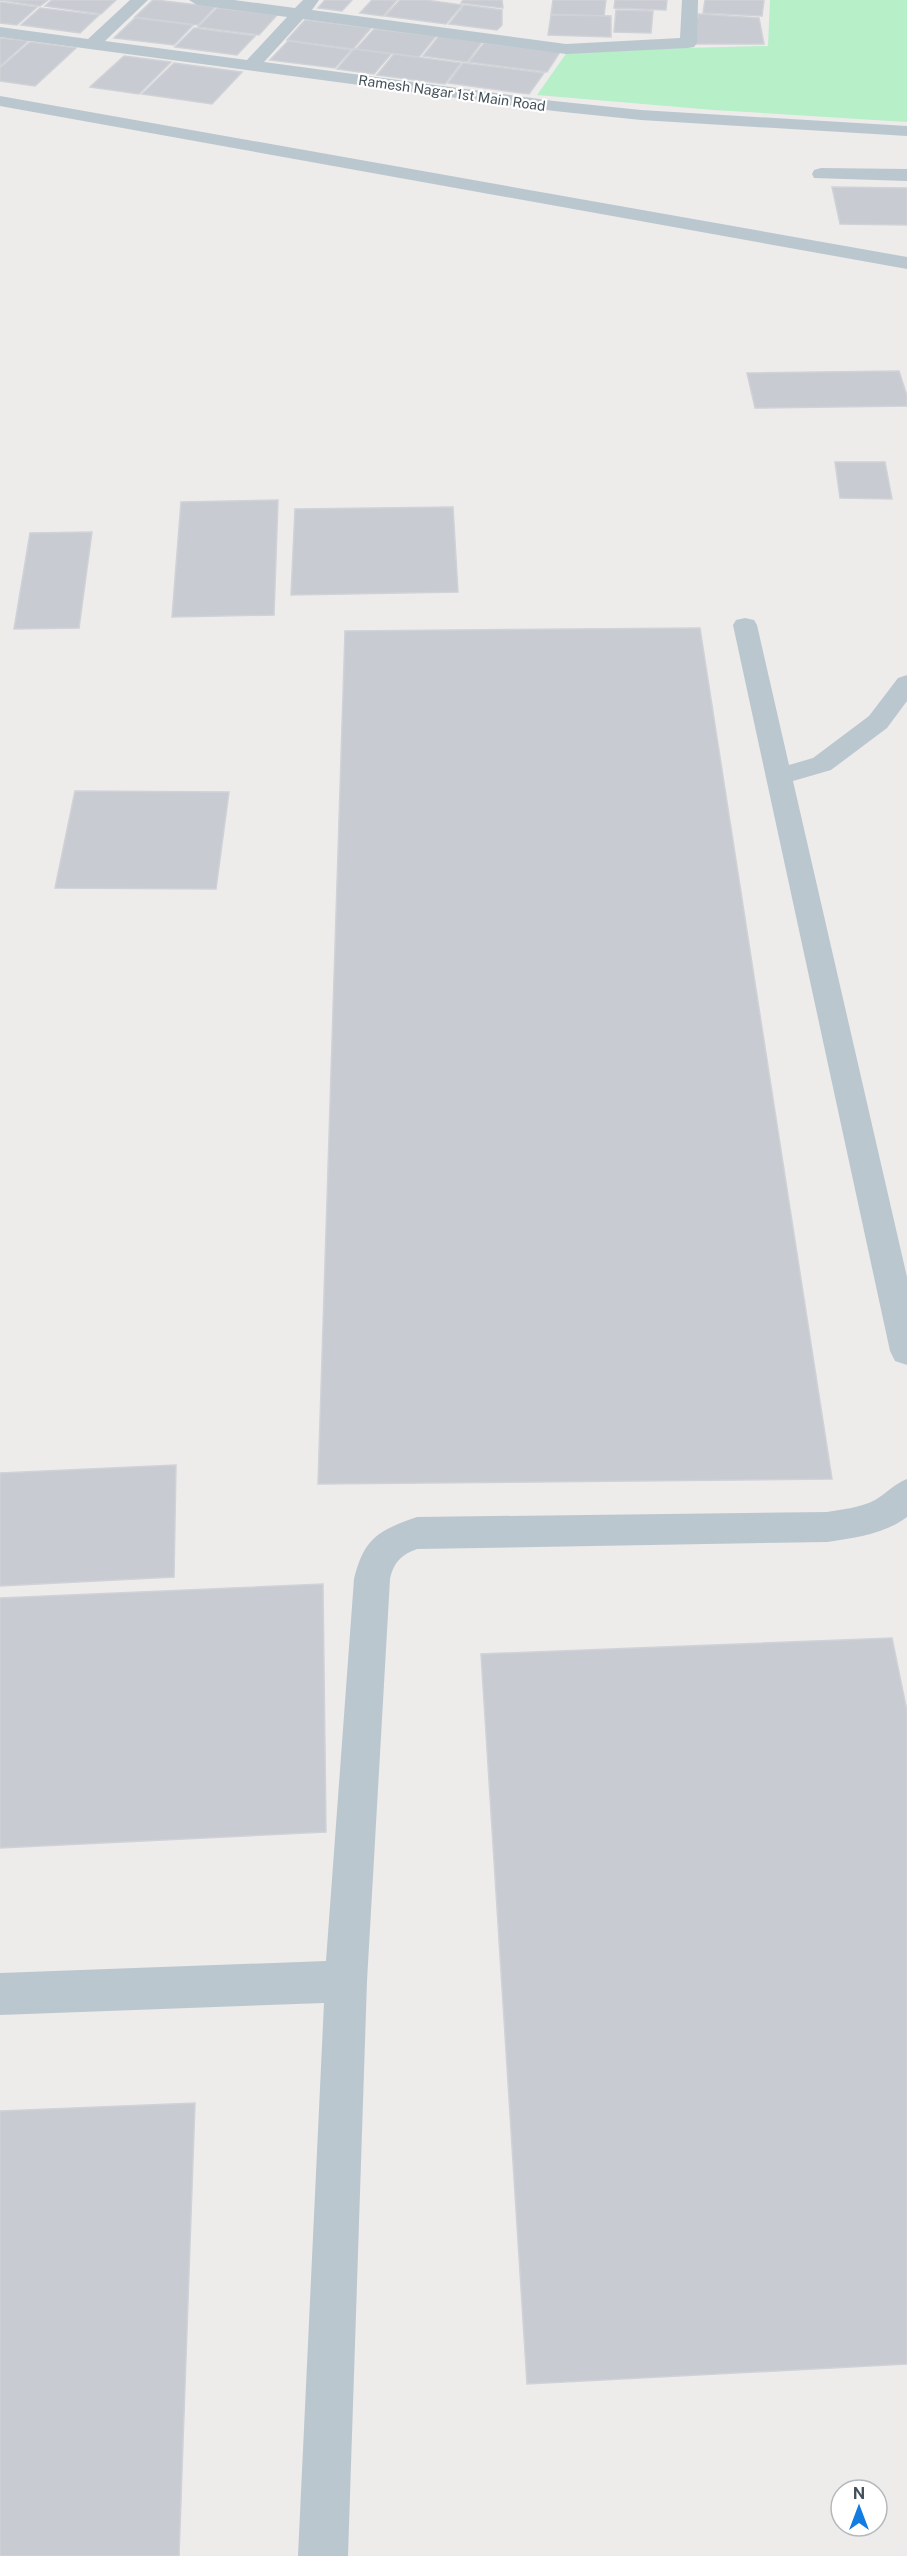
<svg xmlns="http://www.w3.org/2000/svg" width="907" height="2556" font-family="'Public Sans',sans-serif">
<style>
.green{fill:#b6efc8}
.building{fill:#c8cbd1;stroke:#cfd2d7;stroke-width:1.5}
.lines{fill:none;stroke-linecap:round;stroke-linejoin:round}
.lane{fill:#bbc7cf;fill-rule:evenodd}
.street{fill:#bbc7cf;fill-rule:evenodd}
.labels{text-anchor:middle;stroke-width:4.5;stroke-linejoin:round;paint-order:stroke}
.far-street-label{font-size:14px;fill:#435059;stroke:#fff}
</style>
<rect width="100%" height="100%" fill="#eeebeb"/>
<polygon class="green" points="770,0 907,0 907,122 714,110 537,95 568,51 768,46"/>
<g class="building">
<polygon points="0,0 48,0 40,6"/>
<polygon points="52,0 116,0 101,14 45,6"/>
<polygon points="153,0 156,0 215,7 198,25 135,17"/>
<polygon points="325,0 352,0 342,11 318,8"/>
<polygon points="372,0 397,0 383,16 360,13"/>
<polygon points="400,0 426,0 462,5 446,24 385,16"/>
<polygon points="463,0 502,0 503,8 461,3"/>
<polygon points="553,0 606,0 604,16 551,14"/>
<polygon points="615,0 667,0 666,10 614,8"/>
<polygon points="705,0 764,0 762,16 703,13"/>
<polygon points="0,2 37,7 17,25 0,23"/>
<polygon points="464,5 502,10 502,25 497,30 449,24"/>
<polygon points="40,8 99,15 80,33 21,25"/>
<polygon points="217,8 277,15 259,35 198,27"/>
<polygon points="616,10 653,11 651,33 614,32"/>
<polygon points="698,14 759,18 764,44 695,44 691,17 698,18"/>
<polygon points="551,15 611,16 611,37 548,35"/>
<polygon points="135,18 193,25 174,45 114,38"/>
<polygon points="305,20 371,28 353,49 287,40"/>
<polygon points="194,28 255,36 237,55 175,47"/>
<polygon points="374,29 436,36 419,57 356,49"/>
<polygon points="439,36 482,42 467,62 423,56"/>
<polygon points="0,38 28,41 0,66"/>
<polygon points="288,41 351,50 335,68 270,60"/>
<polygon points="30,42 76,48 35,86 0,81 0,68"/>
<polygon points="484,43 560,52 547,72 469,62"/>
<polygon points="354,49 391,54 374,74 337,69"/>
<polygon points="394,54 461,63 445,84 377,75"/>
<polygon points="124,56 171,62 139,94 90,87"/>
<polygon points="174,63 242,72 212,104 142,94"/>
<polygon points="463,63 544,73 529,94 448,83"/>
<polygon points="832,187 907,188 907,225 840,224"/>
<polygon points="899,371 907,396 907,406 755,408 747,373"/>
<polygon points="835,462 885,462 892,499 840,498"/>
<polygon points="278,500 274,615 172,617 181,502"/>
<polygon points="453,507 458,592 291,595 295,509"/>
<polygon points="92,532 79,628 14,629 30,533"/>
<polygon points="700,628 832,1479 318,1484 345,631"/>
<polygon points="75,791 229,792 216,889 55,888"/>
<polygon points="176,1465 174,1577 0,1586 0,1473"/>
<polygon points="323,1584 326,1832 0,1848 0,1598"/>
<polygon points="892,1638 907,1711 907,2364 527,2384 481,1654"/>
<polygon points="195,2103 179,2556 0,2556 0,2111"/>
</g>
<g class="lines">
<g class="lane">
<polygon points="0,96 907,257 907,269 0,106"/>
<polygon points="821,168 907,169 907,181 814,178 812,174 814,170"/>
<polygon points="745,618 754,620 757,625 789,765 813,758 869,716 898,678 907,675 907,701 887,728 831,770 793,781 907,1277 907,1365 895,1361 890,1351 733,625 736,620"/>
<path d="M907,1479v38c-22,17 -53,21 -80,25l-410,7c-16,6 -23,13 -27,30l-23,402 -19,575h-50l26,-553 -324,12v-42l326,-12 28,-382c10,-41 25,-49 63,-62l410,-5c16,-3 33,-4 48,-12 12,-7 19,-16 32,-21z"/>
</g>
<polygon class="street" points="130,0 148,0 105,41 247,60 287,17 197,5 189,0 234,0 295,8 303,0 319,0 312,10 566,44 680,38 682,0 698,0 697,43 694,47 688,48 566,54 303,19 264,62 554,101 641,110 907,126 907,136 641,120 554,111 0,37 0,27 88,39"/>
</g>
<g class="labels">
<g class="far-street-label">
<text transform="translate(452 93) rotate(8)" y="5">Ramesh Nagar 1st Main Road</text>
</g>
</g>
<g transform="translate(859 2508)"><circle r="28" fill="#ffffff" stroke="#b4b9bd" stroke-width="1.5"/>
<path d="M0-4.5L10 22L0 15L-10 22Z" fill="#137ce1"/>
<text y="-9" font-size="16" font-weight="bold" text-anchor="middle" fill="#435059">N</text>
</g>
</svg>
